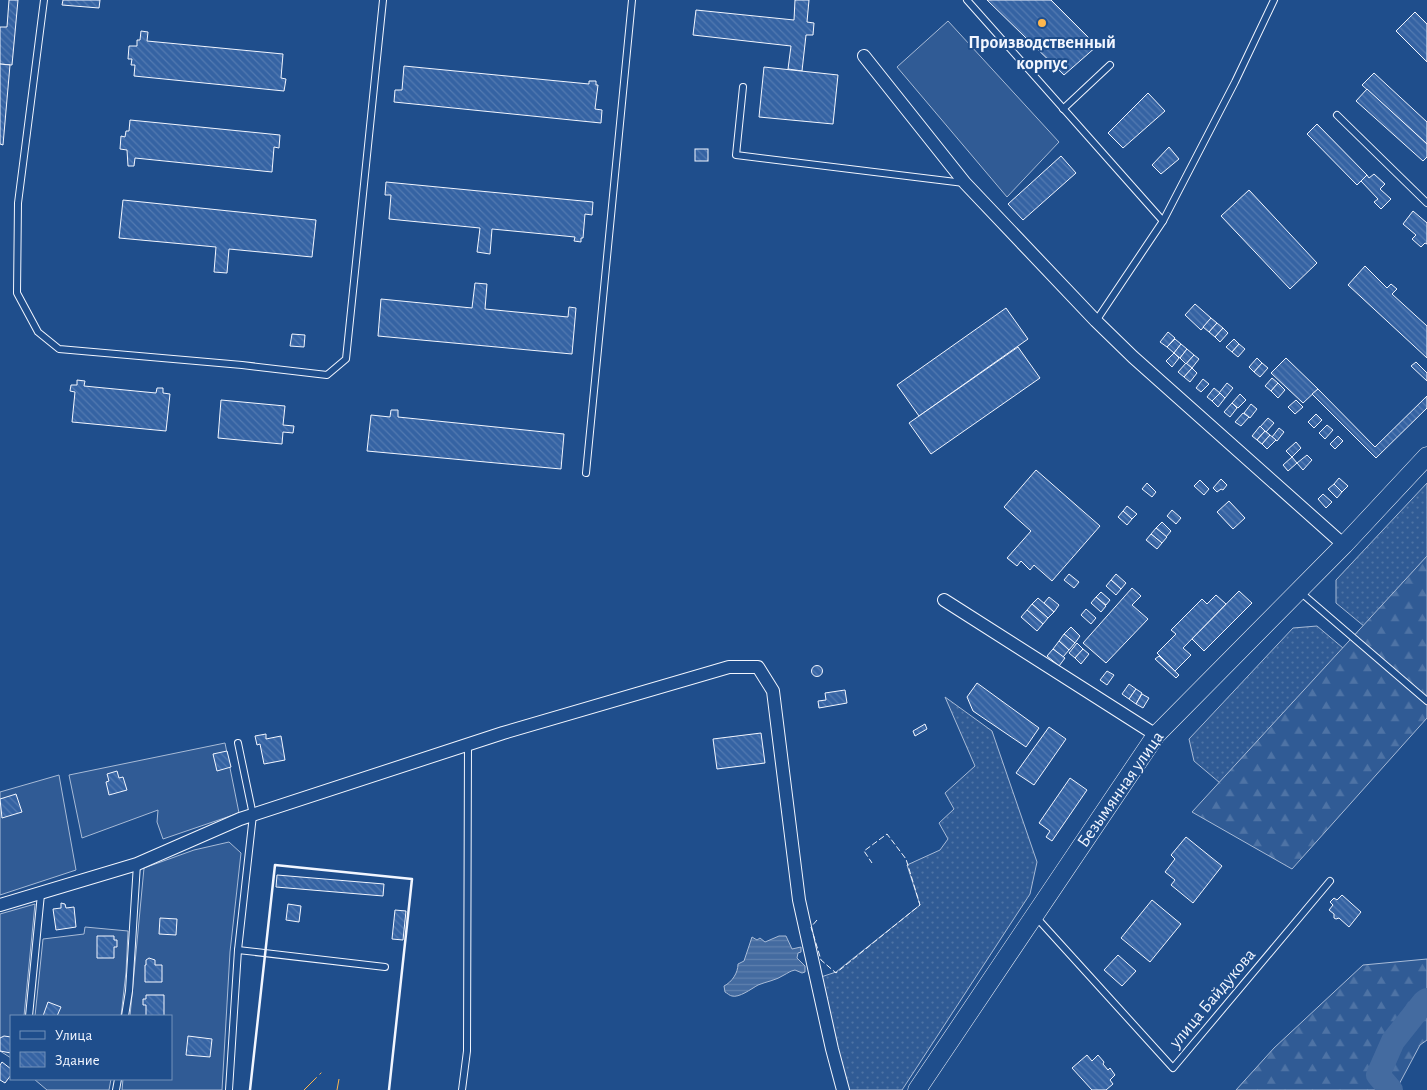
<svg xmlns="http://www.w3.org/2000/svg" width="1427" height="1090" font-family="'Alegreya Sans',sans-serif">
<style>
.grass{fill:url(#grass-dots);stroke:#a8bbd7}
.forest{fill:url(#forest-firs);stroke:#a8bbd7}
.built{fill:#305b95;stroke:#a8bbd7}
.water{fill:url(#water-rules);stroke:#a8bbd7}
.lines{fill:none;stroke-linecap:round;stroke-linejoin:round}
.river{stroke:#446ba0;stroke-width:24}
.building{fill:url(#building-back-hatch);stroke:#f2f6ff}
.service-casing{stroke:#f2f6ff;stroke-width:8}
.minor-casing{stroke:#f2f6ff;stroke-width:14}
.secondary-casing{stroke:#f2f6ff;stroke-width:19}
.service{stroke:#1f4e8c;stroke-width:6}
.minor{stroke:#1f4e8c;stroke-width:12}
.secondary{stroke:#1f4e8c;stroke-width:18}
.fence{stroke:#f2f6ff;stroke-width:1;stroke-dasharray:6 2.5;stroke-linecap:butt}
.wall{stroke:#f2f6ff;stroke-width:2.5}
.power{stroke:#ffb74d;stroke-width:1;stroke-dasharray:18 4 2.5 4;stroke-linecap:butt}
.poi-dot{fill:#ffb74d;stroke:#1f4e8c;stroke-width:2}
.labels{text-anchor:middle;stroke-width:4;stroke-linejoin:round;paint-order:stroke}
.poi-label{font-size:18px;font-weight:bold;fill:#f2f6ff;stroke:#1f4e8c}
.street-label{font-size:18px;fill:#f2f6ff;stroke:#1f4e8c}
</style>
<defs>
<pattern id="grass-dots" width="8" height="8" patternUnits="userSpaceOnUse" patternTransform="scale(1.25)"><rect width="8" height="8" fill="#305b95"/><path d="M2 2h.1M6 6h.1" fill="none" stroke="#4e73a5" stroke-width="1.8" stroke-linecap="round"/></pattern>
<pattern id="forest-firs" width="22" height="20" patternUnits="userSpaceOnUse" patternTransform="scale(1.25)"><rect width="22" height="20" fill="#305b95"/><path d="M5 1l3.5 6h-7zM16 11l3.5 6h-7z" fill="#4e73a5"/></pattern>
<pattern id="water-rules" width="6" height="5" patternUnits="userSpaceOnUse" patternTransform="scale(1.25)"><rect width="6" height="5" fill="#446ba0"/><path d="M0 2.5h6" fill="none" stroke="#5f81ae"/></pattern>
<pattern id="building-back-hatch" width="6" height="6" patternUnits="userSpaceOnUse" patternTransform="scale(1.25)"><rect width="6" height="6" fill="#3563a3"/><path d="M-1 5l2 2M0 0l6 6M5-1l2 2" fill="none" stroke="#537ab1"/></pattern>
</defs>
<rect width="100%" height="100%" fill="#1f4e8c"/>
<g class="grass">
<polygon points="1427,483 1427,587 1376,636 1336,603 1336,580"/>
<polygon points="1317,626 1356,659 1239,799 1194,761 1189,739 1293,628"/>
<polygon points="945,697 992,731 1037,862 1030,894 902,1090 846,1090 821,977 836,972 920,905 907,865 940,850 948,839 939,823 954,809 945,793 975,766"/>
</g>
<g class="forest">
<polygon points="1427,556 1427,718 1292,869 1192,812"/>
<polygon points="1427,959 1427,1040 1420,1045 1396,1090 1236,1090 1274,1048 1363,965"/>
</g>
<g class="built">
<polygon points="948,21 1059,142 1007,197 897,67"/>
<polygon points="225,743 239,813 163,839 157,822 158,810 82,838 69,775"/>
<polygon points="59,775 76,870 0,895 0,792"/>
<polygon points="229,842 241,853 230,952 222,1090 122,1090 123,1079 171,1079 171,1016 130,1016 144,868 194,850"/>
<polygon points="35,904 24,1016 11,1016 11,1058 0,1051 0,914"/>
<polygon points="85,927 128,931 126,972 121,1016 35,1016 43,939 84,934"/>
<polygon points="34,1079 111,1079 109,1090 47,1090"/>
</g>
<path class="water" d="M779,936h7l6,13 9,-2v5l-3,1 -1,5 8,8v6l-3,1 -7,-3c-5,1 -7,3 -11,5 -7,5 -19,7 -26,10 -7,4 -19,13 -26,11 -2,0 -5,-3 -7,-4l-1,-6c8,-4 14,-13 14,-22l6,-3 8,-24 5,3 3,-2 5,4z"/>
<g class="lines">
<polyline class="river" points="1391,1090 1378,1075 1393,1041 1424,1002 1427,1000"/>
</g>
<g class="building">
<polygon points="9,0 18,0 12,65 0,64 0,27 7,27"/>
<polygon points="63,0 100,0 99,8 62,5"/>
<polygon points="795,0 809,0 807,22 814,23 813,35 806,35 802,71 788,69 791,46 693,35 696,10 794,20"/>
<polygon points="987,0 1051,0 1097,46 1064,75"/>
<polygon points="1415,12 1427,24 1427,62 1396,31"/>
<polygon points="141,31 148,32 147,41 283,54 281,78 286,79 284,91 134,76 135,65 131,65 132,59 128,59 129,46 137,46 137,40 140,40"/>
<polygon points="0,64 10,65 3,145 0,144"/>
<polygon points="404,66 589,84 589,81 596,81 596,85 598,85 595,109 602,110 601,123 394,102 395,90 402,90"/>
<polygon points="764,67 838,75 833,124 759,117"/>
<polygon points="1374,73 1427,122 1427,144 1362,85"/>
<polygon points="1367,89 1427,144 1427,157 1423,161 1356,101"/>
<polygon points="1148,93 1165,111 1123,148 1108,133"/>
<polygon points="130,120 280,135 279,148 274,147 272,172 135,158 134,166 128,166 127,150 120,149 121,136 125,137 126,131 129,131"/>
<polygon points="1317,124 1367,175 1357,185 1307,134"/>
<polygon points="1169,147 1179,159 1161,174 1152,165"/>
<rect x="695" y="149" width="13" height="12"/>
<polygon points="1061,156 1076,173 1023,220 1008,204"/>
<polygon points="1374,174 1385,184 1380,189 1391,199 1381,209 1374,202 1378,199 1361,181 1367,175 1369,178"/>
<polygon points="386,182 593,202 592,215 585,214 583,238 581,238 581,242 574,241 575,237 492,229 490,254 477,252 480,228 389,219 391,195 385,195"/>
<polygon points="1249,190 1317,263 1290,289 1221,216"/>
<polygon points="123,200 316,220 312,257 229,249 227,273 214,272 216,247 119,238"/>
<polygon points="1413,211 1427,223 1427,244 1425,243 1421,247 1412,239 1416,235 1403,224"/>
<polygon points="1365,266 1387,288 1391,284 1397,289 1392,294 1427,326 1427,358 1348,285"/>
<polygon points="475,283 487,284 485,309 568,317 569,307 576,308 572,354 378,336 381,299 472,308"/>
<polygon points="1195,304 1211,318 1201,330 1185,315"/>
<polygon points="1006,308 1028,339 919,416 897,385"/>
<polygon points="1211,318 1217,323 1209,332 1203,327"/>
<polygon points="1217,323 1223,328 1215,337 1209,332"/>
<polygon points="1223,328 1228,333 1220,342 1215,337"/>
<polygon points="1168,332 1175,338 1167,347 1160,342"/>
<polygon points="292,334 305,335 304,347 290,346"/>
<polygon points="1175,339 1181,344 1174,353 1167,347"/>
<polygon points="1234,339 1239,344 1232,352 1226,347"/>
<polygon points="1181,344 1187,349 1180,358 1174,353"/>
<polygon points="1239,344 1245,349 1238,357 1232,352"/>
<polygon points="1018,347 1040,378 931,454 909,423"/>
<polygon points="1187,349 1194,355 1186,364 1180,358"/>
<polygon points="1174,353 1179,358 1172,367 1166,361"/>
<polygon points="1194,355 1199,359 1192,368 1186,364"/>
<polygon points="1257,358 1262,363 1254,372 1249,367"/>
<polygon points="1286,358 1318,389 1303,403 1271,373"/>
<polygon points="1416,362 1427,373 1427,381 1411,366"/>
<polygon points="1186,363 1192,368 1184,377 1178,372"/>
<polygon points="1262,363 1268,368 1260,377 1254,372"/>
<polygon points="1192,368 1197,373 1190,382 1184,377"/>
<polygon points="1272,378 1278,383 1271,391 1265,386"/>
<polygon points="1203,379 1209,384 1201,392 1196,388"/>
<polygon points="77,380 85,381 84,386 156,393 157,388 163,388 163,393 170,394 166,431 72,422 75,392 70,391 71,385 77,385"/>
<polygon points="1227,383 1233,388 1225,398 1219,393"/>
<polygon points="1278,383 1285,390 1278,398 1271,391"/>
<polygon points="1214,388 1220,393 1212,401 1207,397"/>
<polygon points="1318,389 1375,447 1427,396 1427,408 1376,458 1312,394"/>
<polygon points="1220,393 1225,398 1218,407 1212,401"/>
<polygon points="1240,394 1246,400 1238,408 1232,403"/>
<polygon points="221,400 285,406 283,425 294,426 293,433 283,432 282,444 218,438"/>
<polygon points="1296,400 1303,407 1295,414 1288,407"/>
<polygon points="1232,403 1237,408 1230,417 1224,412"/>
<polygon points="1251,404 1257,409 1250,418 1244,413"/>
<polygon points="391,410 398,410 398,417 564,434 561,469 367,451 371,415 390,417"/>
<polygon points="1243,413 1249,417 1241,426 1235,422"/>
<polygon points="1316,414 1322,420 1314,428 1308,422"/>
<polygon points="1268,418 1274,423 1266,432 1260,427"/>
<polygon points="1327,425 1333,430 1325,439 1319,433"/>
<polygon points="1260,426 1265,431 1257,440 1252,436"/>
<polygon points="1279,428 1284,432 1277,441 1272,437"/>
<polygon points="1265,431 1270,435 1262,444 1257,440"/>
<polygon points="1265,431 1270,435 1262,444 1257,440"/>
<polygon points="1270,435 1276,440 1267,449 1262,444"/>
<polygon points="1338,436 1343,441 1335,449 1330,444"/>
<polygon points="1296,442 1301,448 1292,457 1286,451"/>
<polygon points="1307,455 1312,460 1303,470 1297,463"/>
<polygon points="1292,457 1297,463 1288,471 1283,465"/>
<polygon points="1036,470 1100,526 1052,581 1034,565 1030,570 1021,561 1017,566 1007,558 1031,531 1004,507"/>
<polygon points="1339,478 1348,486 1342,492 1334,484"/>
<polygon points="1221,479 1227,485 1223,490 1221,489 1217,492 1213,488"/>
<polygon points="1200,480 1209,489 1204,495 1194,486"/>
<polygon points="1147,483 1156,492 1152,497 1142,489"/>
<polygon points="1334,484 1342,492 1337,498 1328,489"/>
<polygon points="1323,494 1332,502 1326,508 1318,499"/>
<polygon points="1229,501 1245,518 1233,529 1217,512"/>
<polygon points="1127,506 1137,514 1132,519 1123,511"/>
<polygon points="1172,510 1181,518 1176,524 1167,516"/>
<polygon points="1123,511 1132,519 1127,525 1118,517"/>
<polygon points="1162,522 1171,531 1166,537 1156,528"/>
<polygon points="1156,528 1167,537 1162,543 1151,534"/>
<polygon points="1151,534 1162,543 1157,549 1146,540"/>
<polygon points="1069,574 1079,582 1074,588 1064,580"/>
<polygon points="1116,574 1126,583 1121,589 1111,580"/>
<polygon points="1111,580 1121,589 1116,595 1106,586"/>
<polygon points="1132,588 1141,596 1132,605 1148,619 1106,663 1083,643"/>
<polygon points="1239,591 1252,603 1204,651 1192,639"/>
<polygon points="1101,592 1110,600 1106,605 1096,597"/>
<polygon points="1216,595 1226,604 1183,648 1191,655 1175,671 1157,653 1176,634 1171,630 1202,599 1207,604"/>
<polygon points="1049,597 1059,605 1054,612 1044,603"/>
<polygon points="1096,597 1106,606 1101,612 1091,603"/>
<polygon points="1038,598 1054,612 1048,618 1032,604"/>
<polygon points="1032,604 1048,618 1043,624 1027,610"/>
<polygon points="1086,609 1096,618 1091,624 1081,615"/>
<polygon points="1027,610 1043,624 1037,631 1021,617"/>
<polygon points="1071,627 1080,636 1075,643 1064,634"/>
<polygon points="1064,634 1075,643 1069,650 1059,641"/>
<polygon points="1059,641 1069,650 1063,657 1053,649"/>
<polygon points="1077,643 1083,649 1075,658 1069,653"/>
<polygon points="1053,649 1065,658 1059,666 1047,656"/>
<polygon points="1083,649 1089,654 1081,664 1075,658"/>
<polygon points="1159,656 1179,675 1176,678 1155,659"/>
<circle cx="817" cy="671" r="5.5"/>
<polygon points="1107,671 1114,675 1107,685 1100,680"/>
<polygon points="977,683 1039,728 1026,747 973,711 967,697"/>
<polygon points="1129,684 1136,689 1129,699 1122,694"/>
<polygon points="1136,689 1142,693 1136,704 1129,699"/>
<polygon points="845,690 847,703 819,708 818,701 826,700 825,693"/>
<polygon points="1142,694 1149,698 1143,708 1136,704"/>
<polygon points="925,724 927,729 915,736 913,731"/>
<polygon points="1049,727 1066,739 1034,785 1016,773"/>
<polygon points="761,733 765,763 717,769 713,739"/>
<polygon points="266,734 266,739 281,736 285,760 264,764 260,744 257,745 255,736"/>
<polygon points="227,751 231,767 217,771 213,754"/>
<polygon points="117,771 119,778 123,777 127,790 109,795 106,782 109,781 107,774"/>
<polygon points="1070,778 1087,790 1052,841 1046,837 1050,831 1039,823"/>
<polygon points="16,794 22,812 2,818 0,799"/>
<polygon points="1186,837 1222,866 1193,903 1171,885 1175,880 1165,872 1175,859 1171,855"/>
<polygon points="277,875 384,884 383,896 276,887"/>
<polygon points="1342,895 1361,912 1349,927 1339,918 1336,919 1334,918 1334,914 1329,910 1333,905 1330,902 1334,898 1337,900"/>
<polygon points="1152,900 1181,924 1150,962 1121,938"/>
<polygon points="61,903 65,904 66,908 74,907 76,927 56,930 53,909 61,908"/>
<polygon points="288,904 301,906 299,922 286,920"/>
<polygon points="395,910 406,911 403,940 392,939"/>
<polygon points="160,918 177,919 176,935 159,934"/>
<polygon points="97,936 114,936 114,940 117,940 117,947 114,947 114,958 97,958"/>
<polygon points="1118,955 1136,971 1122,986 1104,970"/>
<polygon points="149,958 155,960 155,965 162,965 162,982 145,982 145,965 146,965 146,960"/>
<polygon points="146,995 164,995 164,1016 146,1016 146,1005 143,1005 143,999 146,999"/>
<polygon points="48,1002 61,1007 57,1016 43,1016"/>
<polygon points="4,1036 11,1037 11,1053 0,1051 0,1038"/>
<polygon points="188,1036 212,1039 210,1057 186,1055"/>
<polygon points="1087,1055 1092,1061 1098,1055 1104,1062 1103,1064 1108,1070 1110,1068 1115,1075 1110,1080 1113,1084 1106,1090 1092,1090 1072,1068"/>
<polygon points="2,1062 11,1069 11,1075 5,1083 0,1080 0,1065"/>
</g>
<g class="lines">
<defs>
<g id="service">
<polyline points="44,0 18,203 17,293 38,332 59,349 242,365 327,375 346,359 383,0"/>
<polyline points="967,0 1163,221"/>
<polyline points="743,87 736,155 964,183"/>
<polyline points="1063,109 1110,65"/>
<polyline points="1337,115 1427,203"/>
<polyline points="1096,321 1163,221 1235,82 1274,0"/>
<polyline points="586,473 632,0"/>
<polyline points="1299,591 1427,701"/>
<polyline points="1036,917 1173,1068 1330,881"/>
<polyline points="238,950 385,967"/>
<polyline points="29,1016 41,894"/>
<polyline points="125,1016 129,991 137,864"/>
<polyline points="116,1090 118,1079"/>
<polyline points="229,1090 238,950 253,815 238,743"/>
<polyline points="462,1090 467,1051 468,744"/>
</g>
<g id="minor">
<polyline points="864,56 965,183 1096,321 1133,357 1344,545"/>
<polyline points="944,600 1156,735"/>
<polyline points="0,905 137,864 240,819 503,733 729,667 758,667 773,691 799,900 832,1049 843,1090"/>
</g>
<polyline id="secondary" points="917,1090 1156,735 1344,545 1427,456"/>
</defs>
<use href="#service" class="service-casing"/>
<use href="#minor" class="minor-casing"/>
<use href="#secondary" class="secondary-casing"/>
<use href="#service" class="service"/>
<use href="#minor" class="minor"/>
<use href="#secondary" class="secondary"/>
<polyline class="fence" points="817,920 811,927 821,960 836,973 920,905 906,859 887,834 864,851 872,863"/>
<polyline class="wall" points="250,1090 275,865 412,879 389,1090"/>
<g class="power">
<polyline points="304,1090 322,1072"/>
<polyline points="337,1090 339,1079"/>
</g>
</g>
<circle class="poi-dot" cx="1042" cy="23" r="5"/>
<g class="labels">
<g class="poi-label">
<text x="1042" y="48">Производственный<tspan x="1042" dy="21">корпус</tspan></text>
</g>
<g class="street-label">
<text transform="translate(1120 789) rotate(-55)" y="6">Безымянная улица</text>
<text transform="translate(1212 998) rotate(-50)" y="6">улица Байдукова</text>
</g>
</g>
<rect x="10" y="1015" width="162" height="65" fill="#1f4e8c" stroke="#7391ba"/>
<rect x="20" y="1031" width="25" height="8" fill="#1f4e8c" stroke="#7391ba"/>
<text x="55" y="1040" font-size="15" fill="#f2f6ff">Улица</text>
<rect x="20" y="1052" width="25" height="15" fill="url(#building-back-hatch)" stroke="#7391ba"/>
<text x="55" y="1065" font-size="15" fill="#f2f6ff">Здание</text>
</svg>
